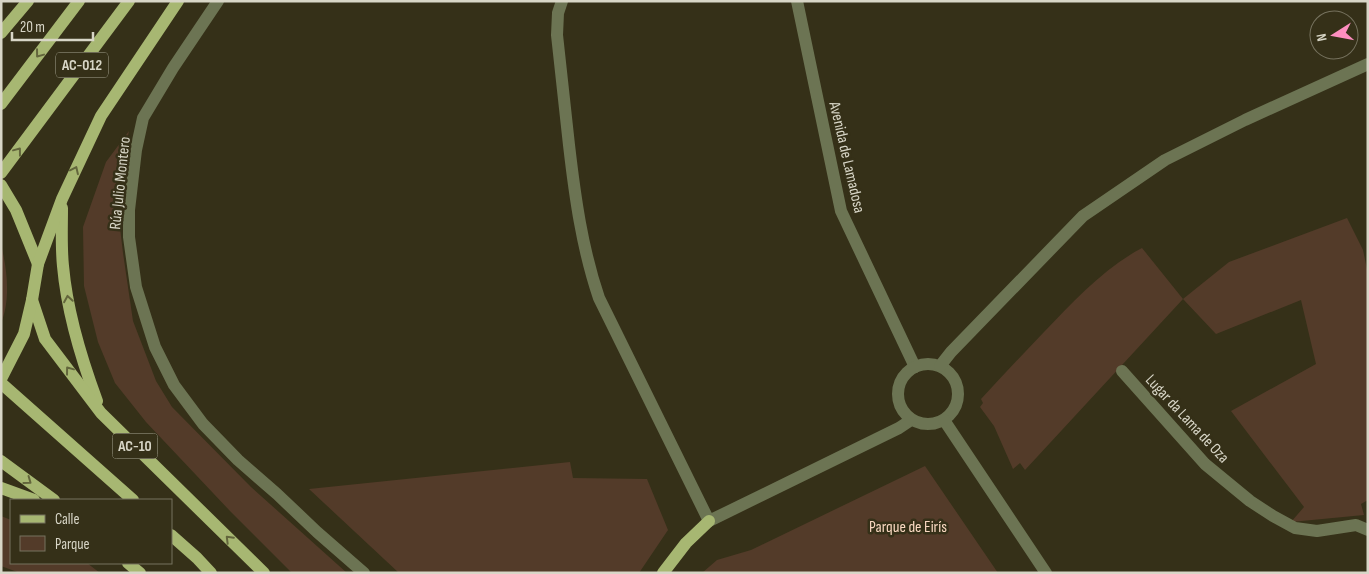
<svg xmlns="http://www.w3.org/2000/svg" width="1369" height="574" font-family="'Sofia Sans Condensed',sans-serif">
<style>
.green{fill:#533b29}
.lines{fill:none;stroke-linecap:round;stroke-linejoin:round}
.minor{stroke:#6c7453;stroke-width:12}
.major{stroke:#a7b772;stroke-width:12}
.oneway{stroke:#63663c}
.labels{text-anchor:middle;stroke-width:5;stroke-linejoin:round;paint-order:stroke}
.shield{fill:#353018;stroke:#a7a492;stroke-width:1}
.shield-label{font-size:15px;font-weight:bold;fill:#d8d6c7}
.street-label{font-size:16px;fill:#d8d6c7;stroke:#353018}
.park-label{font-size:16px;fill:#fad9c2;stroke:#353018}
</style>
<rect width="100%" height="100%" fill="#353018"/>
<g class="green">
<polygon points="129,131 116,194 123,253 133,321 156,381 172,407 251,487 347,573 292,573 230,511 146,422 115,383 98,342 84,286 83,227 106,162"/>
<path d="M1347,218l16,32 5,24v226l-7,4 3,11 -73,7 13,-15 -73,-96 85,-47 -15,-64 -85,34 -33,-35 -158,171 -5,-7 -7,6 -19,-43 -14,-19 3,-4 -2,-4c21,-23 42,-45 63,-67 30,-31 60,-64 98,-84l41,51 46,-37z"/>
<path d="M1,244c6,26 10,54 0,79z"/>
<polygon points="570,462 573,478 647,479 668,530 639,573 399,573 309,489"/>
<polygon points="925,466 998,573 702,573 717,560 751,550"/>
<polygon points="1,516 11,520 11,563 87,563 100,573 20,573 1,566"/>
</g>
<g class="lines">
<g class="minor">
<polyline points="218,1 173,68 143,118 136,150 129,210 129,237 136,287 155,347 174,385 203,424 238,460 277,494 317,532 364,573"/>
<path d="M562,1l-4,12 -1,22c4,36 8,73 12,110 6,52 13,103 30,153l110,223 190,-93 12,-8"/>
<polyline points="797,1 841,211 915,367"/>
<circle cx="928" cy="394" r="30"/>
<polyline points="940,366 951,352 1083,216 1165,160 1245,120 1368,64"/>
<polyline points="1122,371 1205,464 1250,501 1273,516 1295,528 1317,531 1356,525 1368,530"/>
<polyline points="944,420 1046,573"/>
</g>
<g class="major">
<polyline points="1,33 28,1"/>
<polyline points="1,104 79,1"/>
<polyline points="1,173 129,1"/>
<polyline points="1,185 16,210 38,264"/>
<path d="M62,208c0,19 -1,39 1,58 4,46 18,92 34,135"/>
<polyline points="32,300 45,339 101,413 264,573"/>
<polyline points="1,379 24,334 32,300 38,264 62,199 101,116 178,1"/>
<polyline points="1,383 133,500"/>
<polyline points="1,461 54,500"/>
<polyline points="1,488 34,500"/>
<polyline points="171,535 197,558 211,573"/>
<polyline points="128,563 140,573"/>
<polyline points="663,573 686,543 709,521"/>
</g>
</g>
<defs><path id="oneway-chevron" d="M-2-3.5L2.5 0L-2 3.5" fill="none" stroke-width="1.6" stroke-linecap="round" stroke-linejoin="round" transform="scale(1.25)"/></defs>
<g class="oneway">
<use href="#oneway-chevron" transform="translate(39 54) rotate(127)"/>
<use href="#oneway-chevron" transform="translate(18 151) rotate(-53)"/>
<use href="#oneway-chevron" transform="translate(75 170) rotate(-65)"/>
<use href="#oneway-chevron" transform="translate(68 299) rotate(-99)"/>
<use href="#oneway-chevron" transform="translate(69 370) rotate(-127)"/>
<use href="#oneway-chevron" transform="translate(28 481) rotate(36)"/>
<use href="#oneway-chevron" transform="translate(229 539) rotate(-135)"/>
</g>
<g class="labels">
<g class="shield">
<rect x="56" y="52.5" width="52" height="25" rx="4"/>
<rect x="112.5" y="433.5" width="45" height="25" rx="4"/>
</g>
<g class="shield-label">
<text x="82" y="70">AC-012</text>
<text x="135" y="451">AC-10</text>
</g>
<g class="street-label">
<text transform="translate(848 157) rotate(77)" y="6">Avenida de Lamadosa</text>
<text transform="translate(119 183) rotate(-84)" y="6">Rúa Julio Montero</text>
<text transform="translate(1188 418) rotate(47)" y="6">Lugar da Lama de Oza</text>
</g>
<g class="park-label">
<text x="908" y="532">Parque de Eirís</text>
</g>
</g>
<rect width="1369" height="574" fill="none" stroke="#d8d6c7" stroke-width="5"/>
<rect x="10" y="499" width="162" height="65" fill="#353018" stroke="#76725e"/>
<rect x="20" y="515" width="25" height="8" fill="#a7b772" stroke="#76725e"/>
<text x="55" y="524" font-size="15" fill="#d8d6c7">Calle</text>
<rect x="20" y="536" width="25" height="15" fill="#533b29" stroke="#76725e"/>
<text x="55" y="549" font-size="15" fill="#d8d6c7">Parque</text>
<g transform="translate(1334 35) rotate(259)"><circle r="24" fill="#353018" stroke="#76725e"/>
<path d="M0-4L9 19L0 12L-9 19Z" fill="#fd8ebf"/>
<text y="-8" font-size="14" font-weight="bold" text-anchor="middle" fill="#d8d6c7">N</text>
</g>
<path d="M12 32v8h81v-8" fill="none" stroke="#d8d6c7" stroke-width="2.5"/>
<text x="20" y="32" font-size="15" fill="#d8d6c7" stroke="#353018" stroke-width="4" paint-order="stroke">20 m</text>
</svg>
